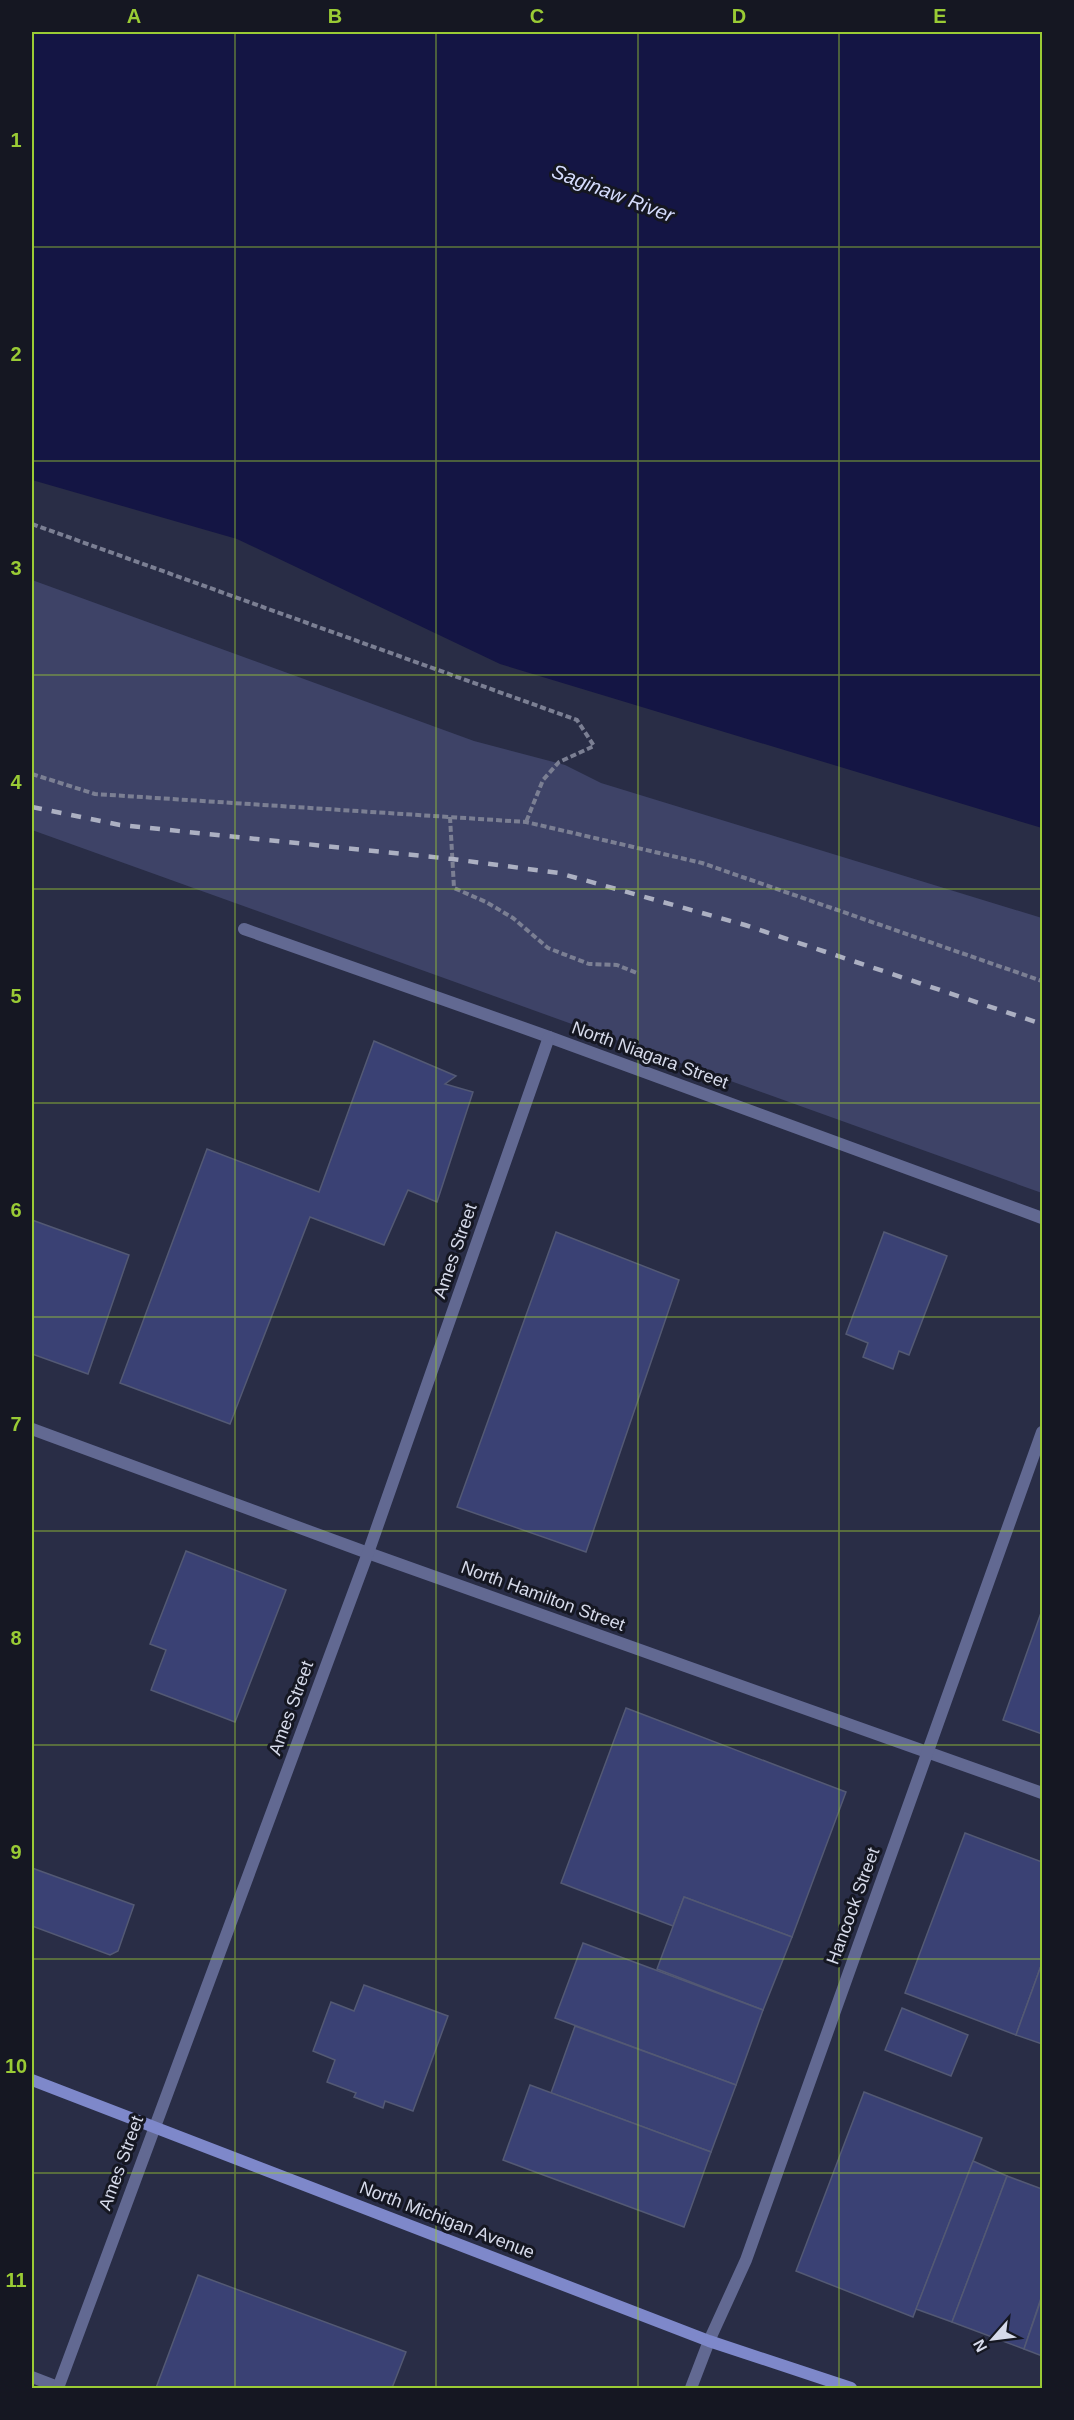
<svg xmlns="http://www.w3.org/2000/svg" width="1074" height="2420" font-family="Arial,sans-serif">
<style>
.green{fill:#3e4367}
.water{fill:#141544}
.building{fill:#3a4174;stroke:#535974;stroke-width:1.5}
.lines{fill:none;stroke-linecap:round;stroke-linejoin:round}
.path{stroke:#7b7f93;stroke-width:4;stroke-dasharray:6 3;stroke-linecap:butt}
.lane{stroke:#626992;stroke-width:12}
.street{stroke:#626992;stroke-width:12}
.secondary{stroke:#7e88ca;stroke-width:12}
.rail{stroke:#acb0c2;stroke-width:4.5;stroke-dasharray:10 10;stroke-linecap:butt}
.grid{fill:none;stroke:#9acb35;stroke-width:1.5;stroke-opacity:0.55}
.labels{text-anchor:middle;stroke-width:6;stroke-linejoin:round;paint-order:stroke}
.street-label{font-size:18px;fill:#d6daea;stroke:#151722}
.water-label{font-size:20px;font-style:italic;fill:#d5dcfd;stroke:#151722}
.neatline{fill:none;stroke:#9acb35;stroke-width:2}
.grid-label{font-size:20px;text-anchor:middle;font-weight:bold;fill:#9acb35}
</style>
<rect width="100%" height="100%" fill="#292d46"/>
<polygon class="green" points="32,580 474,741 565,765 601,783 1042,918 1042,1193 32,830"/>
<polygon class="water" points="32,32 1042,32 1042,828 500,664 237,539 32,480"/>
<g class="building">
<polygon points="374,1041 456,1076 445,1084 473,1092 437,1202 408,1190 384,1245 310,1217 230,1424 120,1383 207,1149 319,1192"/>
<polygon points="32,1220 129,1255 88,1374 32,1354"/>
<polygon points="556,1232 679,1280 586,1552 457,1507"/>
<polygon points="884,1232 947,1256 909,1355 899,1351 893,1369 863,1357 868,1343 846,1334"/>
<polygon points="186,1551 286,1590 235,1722 151,1690 166,1650 150,1644"/>
<polygon points="1042,1610 1042,1734 1003,1720"/>
<polygon points="626,1708 846,1792 792,1937 684,1897 673,1926 561,1883"/>
<polygon points="965,1833 1042,1862 1042,1963 1016,2035 905,1993"/>
<polygon points="32,1868 134,1905 118,1951 110,1955 32,1926"/>
<polygon points="684,1897 792,1937 763,2010 657,1969"/>
<polygon points="583,1943 763,2010 736,2085 555,2018"/>
<polygon points="1042,1963 1042,2044 1016,2035"/>
<polygon points="364,1985 448,2016 413,2111 385,2101 383,2108 354,2097 356,2093 327,2082 335,2060 313,2051 331,2002 354,2011"/>
<polygon points="902,2008 968,2035 951,2076 885,2050"/>
<polygon points="575,2026 736,2085 711,2152 551,2093"/>
<polygon points="530,2085 711,2152 684,2227 503,2160"/>
<polygon points="864,2092 982,2138 913,2317 796,2271"/>
<polygon points="973,2161 1007,2176 952,2322 916,2309"/>
<polygon points="1007,2176 1042,2189 1042,2295 1024,2349 952,2322"/>
<polygon points="198,2275 406,2352 392,2388 156,2388"/>
<polygon points="1042,2297 1042,2356 1024,2349"/>
</g>
<g class="lines">
<g class="path">
<polyline points="32,524 577,720 594,746 559,762 543,780 526,822"/>
<polyline points="32,774 95,794 526,822 702,863 1042,981"/>
<polyline points="450,817 454,888 486,902 513,918 548,948 589,964 617,965 637,973"/>
</g>
<polyline class="lane" points="32,2377 58,2387"/>
<g class="street">
<polyline points="244,929 549,1037 1042,1218"/>
<polyline points="32,1429 368,1553 1042,1793"/>
<polyline points="58,2388 368,1553 549,1037"/>
<polyline points="691,2388 709,2341 746,2260 1042,1432"/>
</g>
<polyline class="secondary" points="32,2080 709,2341 851,2388"/>
<polyline class="rail" points="32,807 120,825 452,859 559,873 745,925 1042,1024"/>
</g>
<path class="grid" d="M235,32v2356M436,32v2356M638,32v2356M839,32v2356M32,247h1010M32,461h1010M32,675h1010M32,889h1010M32,1103h1010M32,1317h1010M32,1531h1010M32,1745h1010M32,1959h1010M32,2173h1010"/>
<g class="labels">
<g class="street-label">
<text transform="translate(650 1055) rotate(20)" y="6">North Niagara Street</text>
<text transform="translate(455 1251) rotate(-71)" y="6">Ames Street</text>
<text transform="translate(543 1596) rotate(20)" y="6">North Hamilton Street</text>
<text transform="translate(291 1708) rotate(-70)" y="6">Ames Street</text>
<text transform="translate(853 1906) rotate(-70)" y="6">Hancock Street</text>
<text transform="translate(121 2163) rotate(-70)" y="6">Ames Street</text>
<text transform="translate(447 2220) rotate(21)" y="6">North Michigan Avenue</text>
</g>
<g class="water-label">
<text transform="translate(613 193) rotate(21)" y="7">Saginaw River</text>
</g>
</g>
<rect width="1074" height="2420" fill="none" stroke="#151722" stroke-width="66"/>
<g transform="translate(993 2339) rotate(242)" stroke="#151722" stroke-width="4.5" paint-order="stroke">
<path d="M0-4.5L10 22L0 15L-10 22Z" fill="#d6daea"/>
<text y="-9" font-size="16" font-weight="bold" text-anchor="middle" fill="#d6daea">N</text>
</g>
<rect x="33" y="33" width="1008" height="2354" class="neatline"/>
<g class="grid-label">
<text x="134" y="23">A</text>
<text x="335" y="23">B</text>
<text x="537" y="23">C</text>
<text x="739" y="23">D</text>
<text x="940" y="23">E</text>
<text x="16" y="147">1</text>
<text x="16" y="361">2</text>
<text x="16" y="575">3</text>
<text x="16" y="789">4</text>
<text x="16" y="1003">5</text>
<text x="16" y="1217">6</text>
<text x="16" y="1431">7</text>
<text x="16" y="1645">8</text>
<text x="16" y="1859">9</text>
<text x="16" y="2073">10</text>
<text x="16" y="2287">11</text>
</g>
</svg>
